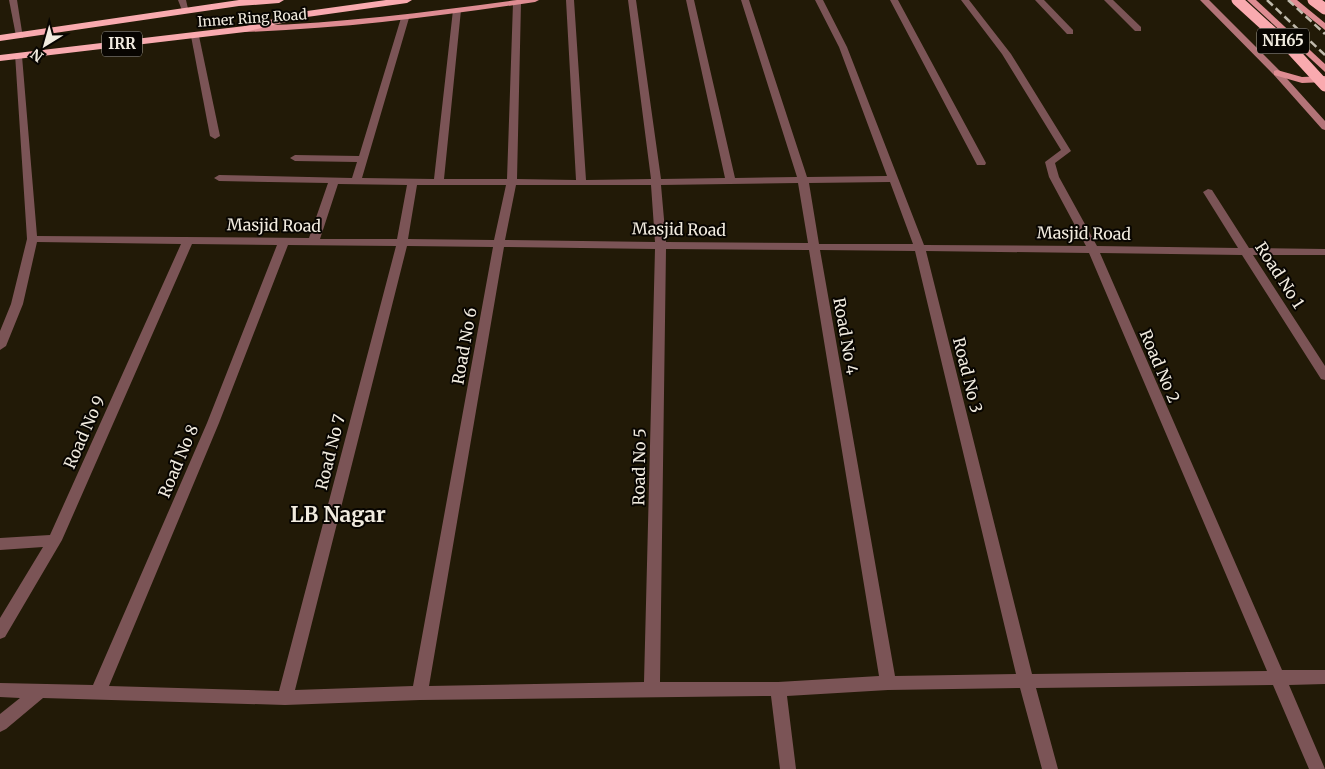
<svg xmlns="http://www.w3.org/2000/svg" width="1325" height="769" font-family="Merriweather,serif">
<style>
.lines{fill:none;stroke-linecap:round;stroke-linejoin:round}
.street{fill:#7b5456;fill-rule:evenodd}
.secondary{fill:#b37478;fill-rule:evenodd}
.primary{fill:#de8c92;fill-rule:evenodd}
.highway{fill:#f9aaaf;fill-rule:evenodd}
.rail{stroke:#c1bbad;stroke-width:2.5;stroke-dasharray:8 4;stroke-linecap:butt}
.highway-bridge{stroke:#f9aaaf;stroke-width:11}
.labels{text-anchor:middle;stroke-width:4;stroke-linejoin:round;paint-order:stroke}
.far-street-label{font-size:14px;fill:#f1ebdf;stroke:#080501}
.shield{fill:#080501;stroke:#aba69c;stroke-width:1}
.shield-label{font-size:15px;font-weight:bold;fill:#f1ebdf}
.street-label{font-size:16px;fill:#f1ebdf;stroke:#080501}
.district-label{font-size:21px;font-weight:bold;fill:#f1ebdf;stroke:#080501}
</style>
<rect width="100%" height="100%" fill="#221a07"/>
<g class="lines">
<g class="street">
<polygon points="9,0 17,0 23,38 16,36"/>
<polygon points="178,0 186,0 189,13 183,13"/>
<path d="M566,0h8l12,180 65,-1 -23,-179h8l25,179 64,-1 -39,-178h8l41,178 62,-1 -56,-177h8l58,177 80,-1 -48,-129 -24,-47h8l24,47 77,198 162,1 -37,-69 -4,-15 16,-12 -59,-96 -41,-54h8l42,54 60,97 -16,12 4,14 38,69 141,2 -35,-56 5,-3 4,1 37,58 76,1v6h-72l72,111v14l-4,-1 -79,-124 -142,-2 182,417h43v14l-36,1 36,84h-16l-36,-84 -237,3 22,81h-16l-22,-81 -132,2 -101,6 9,73h-16l-9,-73 -351,4 -135,5 -242,-7 -37,31 -6,3v-18l20,-16 -20,-1v-14l93,2 114,-262 70,-178 -85,-1 -130,296 -57,97 -5,2v-21l43,-71 -43,3v-12l50,-3 131,-291 -144,-2 -14,62 -17,42 -6,4v-19l11,-27 16,-65 -12,-185 7,2 15,180 272,2 19,-55 -109,-2 -5,-3 5,-3 133,3 5,-16 -62,-1 -5,-3 5,-3 64,1 42,-138 4,-2 4,2 -47,160 72,1 19,-169 4,-2 4,2 -17,169h63l6,-176 4,-2 4,2 -4,176 59,1zM890,182l23,62h-94l-10,-61zM798,183l10,60 -142,-1 -5,-57zM338,184l69,1 -10,54h-77zM417,185h89l-12,55 -86,-1zM516,185h135l4,57 -150,-2zM288,245l108,1 -117,445 -170,-5 110,-263zM407,246l86,1 -80,439 -118,4zM504,247l151,2 -11,433 -215,4zM666,249l143,1 70,426 -101,6h-118zM820,250l95,1 101,423 -121,2zM926,251l163,2 178,418 -235,3z"/>
<polygon points="890,0 898,0 986,163 985,165 977,165 976,163"/>
<polygon points="1035,0 1044,0 1073,30 1073,34 1067,34"/>
<polygon points="1104,0 1113,0 1141,27 1141,31 1135,31"/>
<polygon points="195,33 199,36 220,136 215,139 210,136 191,36"/>
</g>
<polygon class="secondary" points="1200,0 1209,0 1280,71 1325,121 1325,130 1322,129 1274,75"/>
<g class="primary">
<path d="M517,0h22l-4,2c-96,14 -193,27 -290,30l-4,-3 4,-3c91,-2 182,-14 272,-26z"/>
<polygon points="1247,0 1256,0 1325,64 1325,72"/>
<polygon points="1288,0 1297,0 1325,23 1325,30"/>
<polygon points="1277,70 1302,77 1325,76 1325,82 1302,83 1274,75 1274,71"/>
</g>
<g class="highway">
<polygon points="239,0 284,0 279,3 239,6 0,41 0,35"/>
<polygon points="386,0 412,0 407,3 307,17 245,32 0,61 0,55 245,26 307,11"/>
</g>
<g class="rail">
<polyline points="1267,0 1325,55"/>
<polyline points="1288,0 1325,34"/>
</g>
<g class="highway-bridge">
<polyline points="1237,0 1292,50 1325,86"/>
<polyline points="1313,0 1325,9"/>
</g>
</g>
<g class="labels">
<g class="far-street-label">
<text transform="translate(252 18) rotate(-4)" y="5">Inner Ring Road</text>
</g>
<g class="shield">
<rect x="1257" y="28.5" width="52" height="25" rx="4"/>
<rect x="102" y="31.5" width="40" height="25" rx="4"/>
</g>
<g class="shield-label">
<text x="1283" y="46">NH65</text>
<text x="122" y="49">IRR</text>
</g>
<g class="street-label">
<text transform="translate(274 225) rotate(1)" y="6">Masjid Road</text>
<text transform="translate(679 229) rotate(1)" y="6">Masjid Road</text>
<text transform="translate(1084 233) rotate(1)" y="6">Masjid Road</text>
<text transform="translate(1280 275) rotate(57)" y="6">Road No 1</text>
<text transform="translate(846 336) rotate(80)" y="6">Road No 4</text>
<text transform="translate(464 346) rotate(-80)" y="6">Road No 6</text>
<text transform="translate(1160 366) rotate(67)" y="6">Road No 2</text>
<text transform="translate(968 375) rotate(76)" y="6">Road No 3</text>
<text transform="translate(84 432) rotate(-66)" y="6">Road No 9</text>
<text transform="translate(330 452) rotate(-76)" y="6">Road No 7</text>
<text transform="translate(178 461) rotate(-67)" y="6">Road No 8</text>
<text transform="translate(639 467) rotate(-89)" y="6">Road No 5</text>
</g>
<g class="district-label">
<text x="338" y="522">LB Nagar</text>
</g>
</g>
<g transform="translate(45 45) rotate(217)" stroke="#080501" stroke-width="4" paint-order="stroke">
<path d="M0-4L9 19L0 12L-9 19Z" fill="#f1ebdf"/>
<text y="-8" font-size="14" font-weight="bold" text-anchor="middle" fill="#f1ebdf">N</text>
</g>
</svg>
